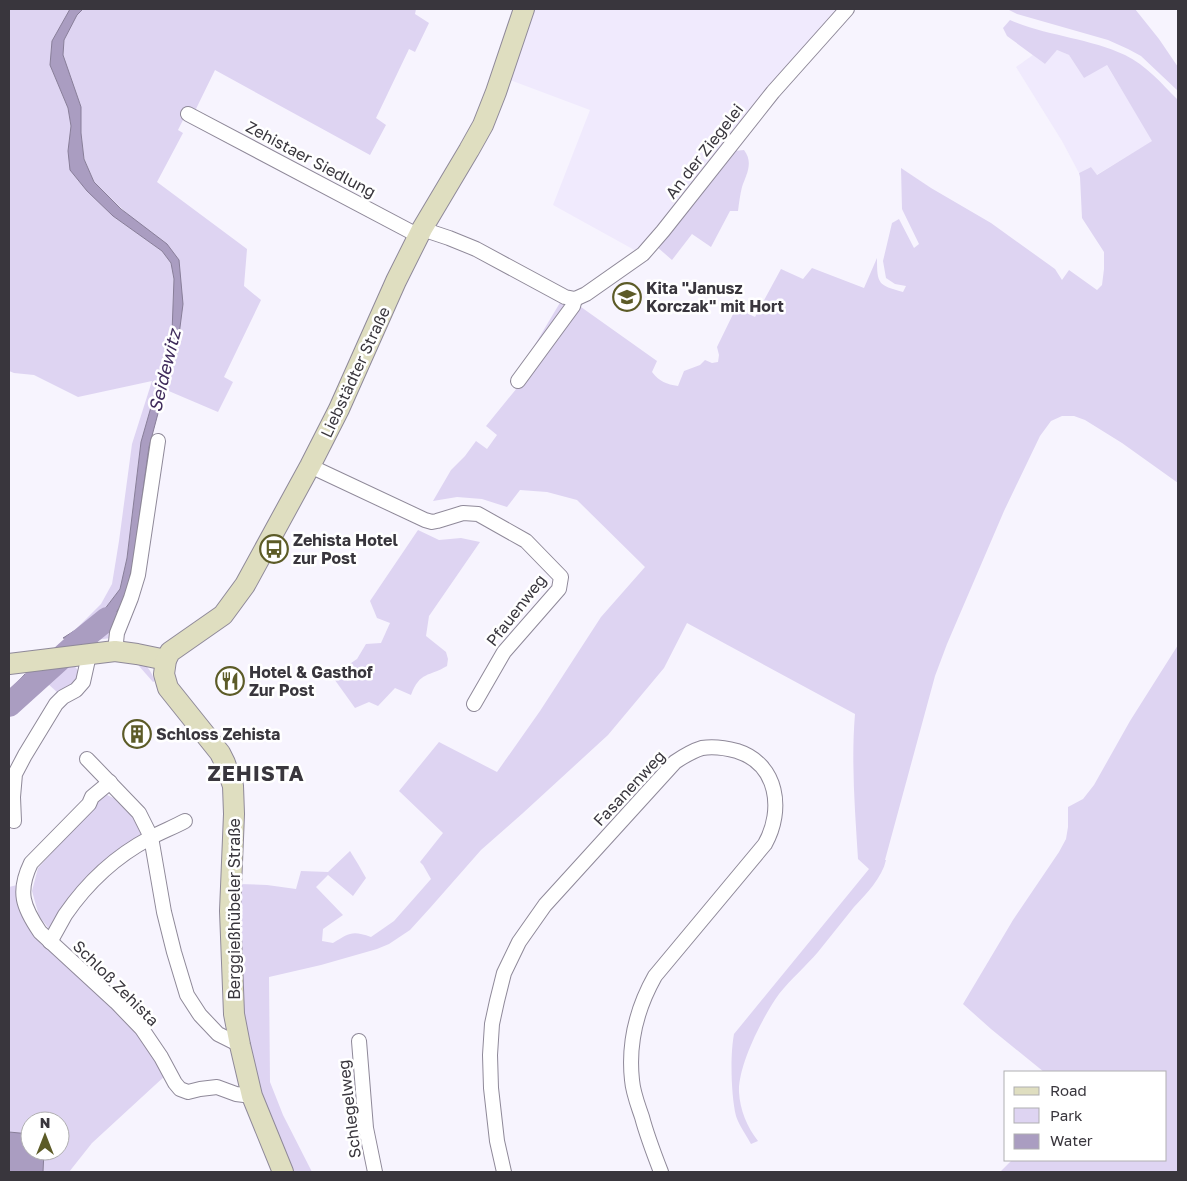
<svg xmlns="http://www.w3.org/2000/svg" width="1187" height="1181" font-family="'Golos Text',sans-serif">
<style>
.built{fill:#f0eafd}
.green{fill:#ded4f2}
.water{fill:#aa9dc1;stroke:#887e99}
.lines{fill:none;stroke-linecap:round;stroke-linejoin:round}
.river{stroke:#aa9dc1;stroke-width:24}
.street-casing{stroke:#8f8999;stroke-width:16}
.secondary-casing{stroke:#8f8999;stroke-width:22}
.street{stroke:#fff;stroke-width:14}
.secondary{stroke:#dfdec0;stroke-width:20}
.labels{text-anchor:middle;stroke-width:5;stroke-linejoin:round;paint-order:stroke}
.street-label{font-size:16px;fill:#39363d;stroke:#fff}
.poi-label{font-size:16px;font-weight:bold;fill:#39363d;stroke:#fff;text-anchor:start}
.water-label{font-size:18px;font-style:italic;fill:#3f2b5b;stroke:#fff}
.district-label{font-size:21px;font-weight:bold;letter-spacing:1px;fill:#39363d;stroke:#fff}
</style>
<rect width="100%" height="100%" fill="#f7f4fe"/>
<g class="built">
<polygon points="530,9 840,9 638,252 553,205 590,110 507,79"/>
<polygon points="1057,50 1069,55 1084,78 1106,64 1153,141 1096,175 1091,167 1079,173 1062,141 1016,67 1033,55 1045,64"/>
</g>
<g class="green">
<polygon points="9,9 70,9 52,41 50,65 68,108 71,126 68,151 113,216 162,251 171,263 174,279 172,333 164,366 159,379 141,442 127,558 120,589 101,614 89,627 74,631 101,604 112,584 119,541 132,444 152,381 78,397 34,375 14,373 9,371"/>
<polygon points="83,9 416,9 415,14 429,23 415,52 409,49 376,118 386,125 370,155 215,70 194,113 188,110 178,130 183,133 157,182 247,249 244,286 261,300 224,377 233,382 218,412 164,389 170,370 179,260 121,208 94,182 84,158 81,133 81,107 63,56 64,40 77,15"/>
<polygon points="1007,9 1135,9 1159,39 1178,67 1178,91 1141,56 1128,49 1108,40 1017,14"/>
<path d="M1010,20c37,16 79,18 115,35 21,10 37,29 53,45v383l-56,-40 -37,-23 -11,-4h-12l-11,5 -11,15 -36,75 -57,133 -12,32 -50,184h1c-4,18 -20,34 -32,47 -12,15 -24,30 -36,45 -12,14 -27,27 -39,42 -16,22 -41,71 -40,98 1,18 8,35 19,49l-7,3c-5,-9 -12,-19 -15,-28 -5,-21 -6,-61 -2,-82l135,-165 -11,-10c-3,-48 -7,-97 -3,-145l-168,-91 -23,45 -56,67 -85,78 -42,37 -51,58 -20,22 -21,14 -12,5 -56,16 -52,12 1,105 13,33 29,57h-18l-35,-80 -17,-79 -4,-129 29,1 29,4 5,-18 27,1 22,-21 8,13 8,14 -13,18 -25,-21 -12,12 27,28 -20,14 -1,12 11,2c16,-10 19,-13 38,-6l23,-16 37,-42 -8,-14 -3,-3 23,-29 -44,-42 40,-49 58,30 43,-61 61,-94 44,-50 -68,-67 -30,-8 -27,-2 -13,17 -25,-8 -25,-2 -24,4 18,-31 14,-14 11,-15 11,8 10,-14 -11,-9 31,-38 59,-81h5l76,54 -5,11c8,10 14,12 26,14l6,-15 16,-6 5,-5 7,3 6,-1 1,-7 -2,-8 19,-39 19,9 26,-48 22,10 9,-11 52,20 13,-30c0,26 1,27 26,34l3,-6 -11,-2 -9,-6 -3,-17 9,-38 7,-4 15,29 5,-4 -17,-35 -1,-41 30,20 60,35 64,46 7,11 7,-10 28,20 5,-5 2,-16v-17l-22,-34 -2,-41 -1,-4 12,-6 6,8 55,-34 -45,-76 -23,13 -15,-23 -12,-5 -12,14 -38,-28 -4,-8z"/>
<path d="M744,150c10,13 2,25 -2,37 -2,8 -3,16 -4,24h-8l-19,36 -19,-13 -20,26 -16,-14 78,-95z"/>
<polygon points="561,301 567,306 521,368"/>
<path d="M418,530l21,10 22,-2 19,4 -51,74 -3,20 20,16 2,7 -1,7c-18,11 -27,5 -36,29l-16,-7 -17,18 -9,-4 -14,6 -23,-32 25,-17 9,-15 15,-1 9,-20 -13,-5 -7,-17z"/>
<polygon points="119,615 111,638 95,640 101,635"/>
<polygon points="1178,645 1178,1172 1000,1172 1012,1160 1166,1160 1166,1072 1044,1072 991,1029 963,1004 1013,920 1059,852 1066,839 1068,827 1068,807 1083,799 1094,785 1130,721"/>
<path d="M138,662c11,4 12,8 17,19l-2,1 -14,-16z"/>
<path d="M74,666c14,11 -8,22 -16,27l-11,-10 18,-16z"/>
<polygon points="105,794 126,804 149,837 136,844 53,934 39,916 32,891 38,868"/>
<polygon points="17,885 19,907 140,1030 167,1074 92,1143 69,1172 43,1172 44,1151 60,1151 60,1121 30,1121 30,1134 9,1132 9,887"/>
</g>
<g class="water">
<polygon points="70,9 83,9 77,15 64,40 63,55 81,107 81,133 84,159 94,182 121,209 167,244 179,260 183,304 179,335 149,447 133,562 125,599 108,625 92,641 63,638 74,631 89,626 101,614 120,589 127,558 141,442 159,379 164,366 172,333 174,279 171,263 162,251 113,216 87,191 70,170 68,151 71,126 68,108 50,65 52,41"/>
<polygon points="25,674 52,676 9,712 9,691"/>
<polygon points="9,1132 30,1134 30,1151 44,1151 43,1172 9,1172"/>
</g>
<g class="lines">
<polyline class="river" points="9,705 81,640 107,619"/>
<defs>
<g id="street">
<polyline points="188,114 419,236"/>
<polyline points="422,229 449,238 476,249 565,297 575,299 586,294 643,254 663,231 773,92 847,9"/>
<polyline points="518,381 573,306 575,299"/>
<polyline points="310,466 425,520 432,522 437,521 463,513 478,514 526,541 561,577 559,589 504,652 474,704"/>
<polyline points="115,651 117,633 131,598 138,575 158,441"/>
<polyline points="87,759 139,813 151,837 164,912 174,952 187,995 200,1015 218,1034 240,1045"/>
<path d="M110,782l-18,15 -3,7 -58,59c-14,29 -8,44 9,69l76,70 26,27 19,28 14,26 5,6 8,3 12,-3 17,-2 19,7 16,2"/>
<polyline points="14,821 13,797 15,774 25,755 56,704 63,697 76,690 83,682 89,655"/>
<path d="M50,942c5,-9 10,-18 15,-27 22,-32 51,-59 85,-77 11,-6 24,-11 35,-17"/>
<polyline points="359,1041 366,1128 375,1172"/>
<path d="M504,1172l-7,-31 -6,-53 -1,-33 2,-31 5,-23 7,-28 15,-31 26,-37 130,-143c9,-6 17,-11 27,-14 12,-2 24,0 35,3 41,13 47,59 28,93l-110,132c-18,32 -27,67 -23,104 1,13 6,25 10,37 5,19 12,37 19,55"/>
</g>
<g id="secondary">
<polyline points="9,664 115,651 137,654 166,660"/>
<polyline points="283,1172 252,1096 240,1045 234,1014 230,911 234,814 233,786 225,763 220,753 168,688 164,674 166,660 170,652 223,615 245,585 310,466 339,409 396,281 422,229 469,150 483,125 496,92 524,9"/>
</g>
</defs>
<use href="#street" class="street-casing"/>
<use href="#secondary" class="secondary-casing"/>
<use href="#street" class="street"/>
<use href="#secondary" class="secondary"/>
</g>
<defs>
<symbol id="school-ring" viewBox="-11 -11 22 22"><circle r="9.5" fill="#fff" stroke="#5c5b27" stroke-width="1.5"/><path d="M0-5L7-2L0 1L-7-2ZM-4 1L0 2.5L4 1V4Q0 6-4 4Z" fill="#5c5b27"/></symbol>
<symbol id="bus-ring" viewBox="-11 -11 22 22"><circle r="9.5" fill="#fff" stroke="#5c5b27" stroke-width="1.5"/><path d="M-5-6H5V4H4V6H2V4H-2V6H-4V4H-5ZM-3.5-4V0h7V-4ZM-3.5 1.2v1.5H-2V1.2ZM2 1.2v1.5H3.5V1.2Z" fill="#5c5b27"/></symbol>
<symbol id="restaurant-ring" viewBox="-11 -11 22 22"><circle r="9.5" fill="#fff" stroke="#5c5b27" stroke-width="1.5"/><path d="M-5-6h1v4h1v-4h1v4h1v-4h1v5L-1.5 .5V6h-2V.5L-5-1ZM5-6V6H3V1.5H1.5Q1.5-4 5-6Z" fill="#5c5b27"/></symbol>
<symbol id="building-ring" viewBox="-11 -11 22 22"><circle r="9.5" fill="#fff" stroke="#5c5b27" stroke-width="1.5"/><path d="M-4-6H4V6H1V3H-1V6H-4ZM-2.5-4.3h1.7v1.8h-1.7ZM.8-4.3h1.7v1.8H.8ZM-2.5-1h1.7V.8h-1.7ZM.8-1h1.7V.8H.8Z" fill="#5c5b27"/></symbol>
</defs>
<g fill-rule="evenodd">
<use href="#school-ring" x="611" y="281" width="32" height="32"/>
<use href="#bus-ring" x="258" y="533" width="32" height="32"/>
<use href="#restaurant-ring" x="214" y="665" width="32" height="32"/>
<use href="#building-ring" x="121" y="718" width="32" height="32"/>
</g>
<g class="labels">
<g class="street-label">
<text transform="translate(704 151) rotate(-52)" y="6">An der Ziegelei</text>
<text transform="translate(311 159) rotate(28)" y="6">Zehistaer Siedlung</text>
<text transform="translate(355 372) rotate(-65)" y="6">Liebstädter Straße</text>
<text transform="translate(516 610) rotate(-52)" y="6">Pfauenweg</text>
<text transform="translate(629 788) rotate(-47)" y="6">Fasanenweg</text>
<text transform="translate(234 909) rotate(-90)" y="6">Berggießhübeler Straße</text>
<text transform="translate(116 983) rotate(45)" y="6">Schloß Zehista</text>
<text transform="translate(349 1109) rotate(-97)" y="6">Schlegelweg</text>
</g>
<g class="poi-label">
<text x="646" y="294">Kita "Janusz<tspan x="646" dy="18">Korczak" mit Hort</tspan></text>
<text x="293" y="546">Zehista Hotel<tspan x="293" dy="18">zur Post</tspan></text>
<text x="249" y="678">Hotel &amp; Gasthof<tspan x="249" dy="18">Zur Post</tspan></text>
<text x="156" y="740">Schloss Zehista</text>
</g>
<g class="water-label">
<text transform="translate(165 371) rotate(-76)" y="6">Seidewitz</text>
</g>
<g class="district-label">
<text x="256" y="781">ZEHISTA</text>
</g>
</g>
<rect width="1187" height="1181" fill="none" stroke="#39363d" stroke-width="20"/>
<rect x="1004" y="1071" width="162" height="90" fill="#ffffff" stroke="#b0afb1"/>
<rect x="1014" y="1087" width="25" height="8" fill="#dfdec0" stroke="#b0afb1"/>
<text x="1050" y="1096" font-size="15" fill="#39363d">Road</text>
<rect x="1014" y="1108" width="25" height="15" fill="#ded4f2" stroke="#b0afb1"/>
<text x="1050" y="1121" font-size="15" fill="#39363d">Park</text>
<rect x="1014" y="1134" width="25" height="15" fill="#aa9dc1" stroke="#b0afb1"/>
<text x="1050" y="1146" font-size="15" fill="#39363d">Water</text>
<g transform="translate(45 1136)"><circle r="24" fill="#ffffff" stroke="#b0afb1"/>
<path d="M0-4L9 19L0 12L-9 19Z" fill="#5c5b27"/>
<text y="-8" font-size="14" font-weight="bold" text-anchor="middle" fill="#39363d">N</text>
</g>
</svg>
